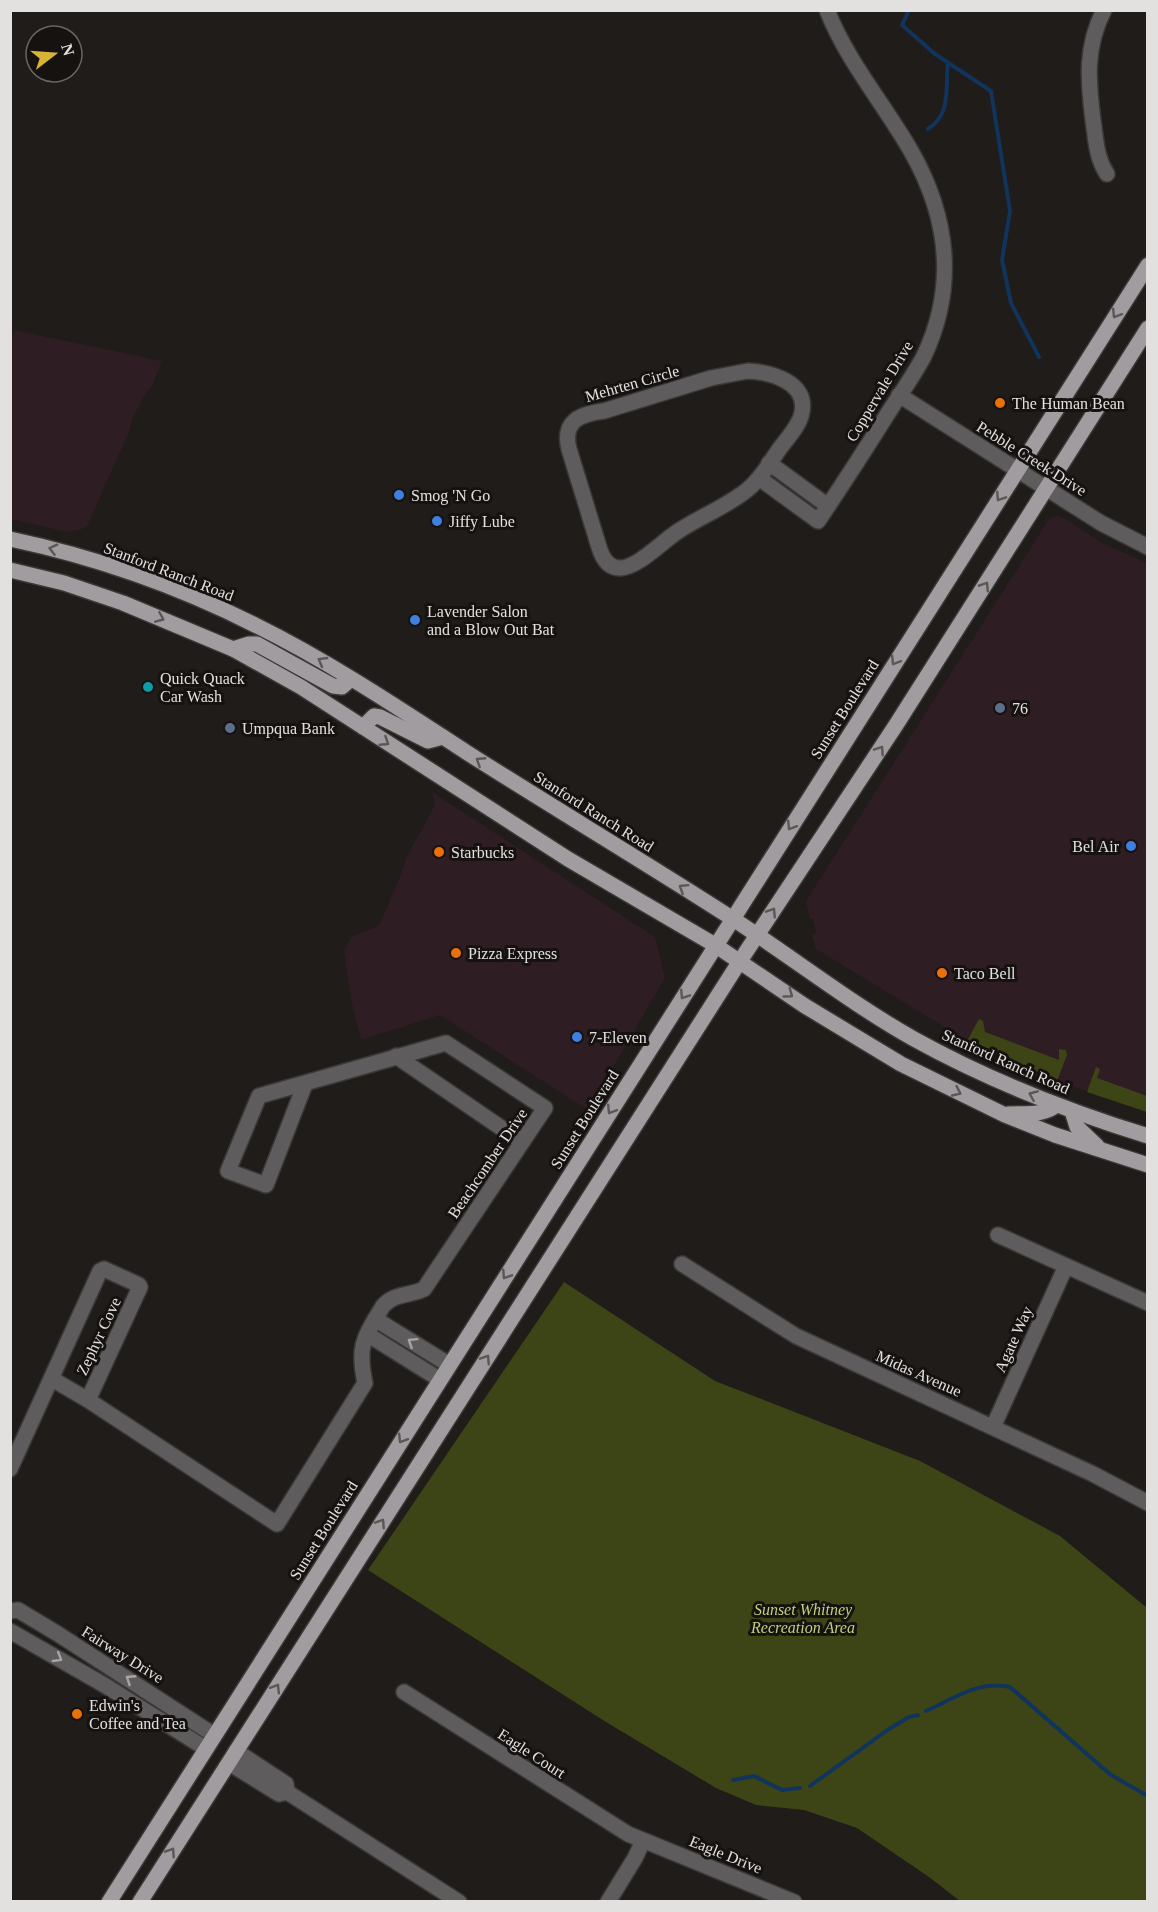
<svg xmlns="http://www.w3.org/2000/svg" width="1158" height="1912" font-family="'Times New Roman',serif">
<style>
.commercial{fill:#2f1d24}
.green{fill:#3d4517}
.lines{fill:none;stroke-linecap:round;stroke-linejoin:round}
.stream{stroke:#11345c;stroke-width:4}
.minor-casing{stroke:#3a3835;stroke-width:18}
.major-casing{stroke:#3a3835;stroke-width:18}
.minor{stroke:#5e5c5d;stroke-width:15}
.major{stroke:#a09c9f;stroke-width:15}
.oneway{stroke:#5b5758}
.oneway2{stroke:#a7a5a4}
.food-dot{fill:#e8710a;stroke:#161210;stroke-width:2}
.shop-dot{fill:#3f7fe0;stroke:#161210;stroke-width:2}
.culture-dot{fill:#0f9aa8;stroke:#161210;stroke-width:2}
.service-dot{fill:#5c6f8a;stroke:#161210;stroke-width:2}
.labels{text-anchor:middle;stroke-width:6;stroke-linejoin:round;paint-order:stroke}
.street-label{font-size:16px;fill:#e3e1df;stroke:#161210}
.poi-label{font-size:16px;fill:#e3e1df;stroke:#161210;text-anchor:start}
.park-label{font-size:16px;font-style:italic;fill:#bfd17c;stroke:#161210}
</style>
<rect width="100%" height="100%" fill="#1f1c19"/>
<g class="commercial">
<polygon points="14,330 162,361 152,386 143,398 132,419 129,432 87,526 82,529 67,532 11,519 10,345"/>
<polygon points="1057,516 1064,518 1104,544 1147,563 1147,1112 1057,1081 966,1040 816,949 812,936 816,932 813,919 810,919 806,901 1049,519"/>
<polygon points="432,792 655,937 665,978 588,1110 440,1015 361,1040 352,1004 344,951 351,937 379,926 401,874 406,858 435,805"/>
</g>
<g class="green">
<polygon points="979,1019 983,1021 985,1032 1059,1060 1059,1049 1066,1050 1067,1055 1057,1081 967,1041"/>
<polygon points="1096,1067 1100,1069 1097,1078 1147,1096 1147,1112 1087,1092"/>
<polygon points="564,1282 715,1381 920,1461 1060,1536 1147,1608 1147,1901 960,1901 929,1877 857,1828 804,1810 756,1805 716,1788 606,1722 368,1570"/>
</g>
<g class="lines">
<g class="stream">
<polyline points="909,10 902,25 935,54 991,91 1010,211 1002,260 1011,303 1039,357"/>
<path d="M928,129c24,-15 17,-42 20,-66"/>
<path d="M926,1711c27,-12 52,-31 84,-24l101,88 37,21"/>
<polyline points="733,1780 754,1776 782,1790 800,1788"/>
<polyline points="810,1786 889,1729 909,1717 918,1715"/>
</g>
<defs>
<g id="minor">
<path d="M1104,10c-19,37 -16,71 -11,110 3,20 3,37 14,54"/>
<path d="M748,371c22,1 60,11 54,41 -2,14 -16,27 -24,39 -9,13 -18,29 -31,39 -21,17 -48,27 -70,42 -15,10 -40,36 -57,36 -12,0 -18,-11 -21,-21l-30,-98c-7,-28 11,-35 35,-38l107,-33z"/>
<polyline points="899,395 1101,523 1148,547"/>
<polyline points="769,463 828,506"/>
<path d="M759,478l59,43c23,-34 45,-68 67,-103 13,-21 28,-41 39,-62 33,-70 24,-140 -13,-205 -27,-47 -64,-90 -84,-141"/>
<polyline points="396,1056 522,1142"/>
<polyline points="998,1235 1148,1303"/>
<polyline points="682,1264 796,1336 1093,1474 1148,1503"/>
<polyline points="375,1319 448,1364"/>
<polyline points="367,1334 439,1379"/>
<path d="M52,1379l36,21 189,124 88,-141c-8,-38 -1,-45 18,-77 11,-13 27,-10 41,-17l121,-181 -99,-65 -187,53 -31,75 38,14 39,-101"/>
<polyline points="993,1427 1066,1266"/>
<polyline points="10,1469 100,1271 104,1269 139,1285 140,1287 88,1400"/>
<polyline points="10,1611 18,1610 58,1634 214,1735"/>
<polyline points="10,1631 106,1686 205,1748"/>
<polyline points="404,1692 628,1834 794,1902"/>
<polyline points="236,1751 286,1784 287,1792"/>
<polyline points="229,1763 279,1794 287,1792 459,1902"/>
<polyline points="608,1902 635,1858 643,1841"/>
</g>
<g id="major">
<path d="M10,539c85,18 168,47 245,86 73,36 142,82 211,127 88,56 177,109 264,165 62,40 120,86 184,122 74,41 153,72 234,97"/>
<polyline points="10,570 64,583 123,603 233,649 301,687 568,859 715,945 805,1006 901,1064 1005,1115 1055,1135 1148,1165"/>
<polyline points="233,649 249,644 257,644 333,686 342,687 351,679"/>
<polyline points="363,727 374,716 380,717 428,741 443,737"/>
<polyline points="1072,1111 1077,1127 1097,1146"/>
<path d="M1008,1114c15,-1 37,2 48,-9"/>
<polyline points="109,1902 1148,265"/>
<polyline points="140,1902 740,961 896,725 1148,328"/>
</g>
</defs>
<use href="#minor" class="minor-casing"/>
<use href="#major" class="major-casing"/>
<use href="#minor" class="minor"/>
<use href="#major" class="major"/>
</g>
<defs><path id="oneway-chevron" d="M-2-3.5L2.5 0L-2 3.5" fill="none" stroke-width="1.6" stroke-linecap="round" stroke-linejoin="round" transform="scale(1.5)"/></defs>
<g class="oneway">
<use href="#oneway-chevron" transform="translate(1116 314) rotate(122)"/>
<use href="#oneway-chevron" transform="translate(1000 497) rotate(123)"/>
<use href="#oneway-chevron" transform="translate(53 549) rotate(-166)"/>
<use href="#oneway-chevron" transform="translate(985 586) rotate(-57)"/>
<use href="#oneway-chevron" transform="translate(160 618) rotate(23)"/>
<use href="#oneway-chevron" transform="translate(322 661) rotate(-150)"/>
<use href="#oneway-chevron" transform="translate(895 661) rotate(122)"/>
<use href="#oneway-chevron" transform="translate(385 742) rotate(33)"/>
<use href="#oneway-chevron" transform="translate(880 750) rotate(-56)"/>
<use href="#oneway-chevron" transform="translate(480 761) rotate(-147)"/>
<use href="#oneway-chevron" transform="translate(791 826) rotate(122)"/>
<use href="#oneway-chevron" transform="translate(683 888) rotate(-148)"/>
<use href="#oneway-chevron" transform="translate(772 912) rotate(-57)"/>
<use href="#oneway-chevron" transform="translate(789 994) rotate(36)"/>
<use href="#oneway-chevron" transform="translate(684 995) rotate(123)"/>
<use href="#oneway-chevron" transform="translate(957 1092) rotate(25)"/>
<use href="#oneway-chevron" transform="translate(1033 1095) rotate(-157)"/>
<use href="#oneway-chevron" transform="translate(611 1110) rotate(122)"/>
<use href="#oneway-chevron" transform="translate(506 1275) rotate(123)"/>
<use href="#oneway-chevron" transform="translate(486 1359) rotate(-57)"/>
<use href="#oneway-chevron" transform="translate(402 1439) rotate(122)"/>
<use href="#oneway-chevron" transform="translate(381 1523) rotate(-57)"/>
<use href="#oneway-chevron" transform="translate(276 1688) rotate(-58)"/>
<use href="#oneway-chevron" transform="translate(171 1852) rotate(-57)"/>
</g>
<g class="oneway2">
<use href="#oneway-chevron" transform="translate(412 1342) rotate(-148)"/>
<use href="#oneway-chevron" transform="translate(58 1658) rotate(31)"/>
<use href="#oneway-chevron" transform="translate(130 1679) rotate(-147)"/>
</g>
<g class="food-dot">
<circle cx="1000" cy="403" r="6"/>
<circle cx="439" cy="852" r="6"/>
<circle cx="456" cy="953" r="6"/>
<circle cx="942" cy="973" r="6"/>
<circle cx="77" cy="1714" r="6"/>
</g>
<g class="shop-dot">
<circle cx="399" cy="495" r="6"/>
<circle cx="437" cy="521" r="6"/>
<circle cx="415" cy="620" r="6"/>
<circle cx="1131" cy="846" r="6"/>
<circle cx="577" cy="1037" r="6"/>
</g>
<circle class="culture-dot" cx="148" cy="687" r="6"/>
<g class="service-dot">
<circle cx="1000" cy="708" r="6"/>
<circle cx="230" cy="728" r="6"/>
</g>
<g class="labels">
<g class="street-label">
<text transform="translate(632 383) rotate(-16)" y="6">Mehrten Circle</text>
<text transform="translate(879 391) rotate(-59)" y="6">Coppervale Drive</text>
<text transform="translate(1032 458) rotate(32)" y="6">Pebble Creek Drive</text>
<text transform="translate(169 571) rotate(21)" y="6">Stanford Ranch Road</text>
<text transform="translate(844 709) rotate(-58)" y="6">Sunset Boulevard</text>
<text transform="translate(594 811) rotate(32)" y="6">Stanford Ranch Road</text>
<text transform="translate(1006 1061) rotate(24)" y="6">Stanford Ranch Road</text>
<text transform="translate(584 1119) rotate(-58)" y="6">Sunset Boulevard</text>
<text transform="translate(487 1163) rotate(-56)" y="6">Beachcomber Drive</text>
<text transform="translate(98 1336) rotate(-65)" y="6">Zephyr Cove</text>
<text transform="translate(1013 1339) rotate(-66)" y="6">Agate Way</text>
<text transform="translate(919 1373) rotate(24)" y="6">Midas Avenue</text>
<text transform="translate(323 1530) rotate(-58)" y="6">Sunset Boulevard</text>
<text transform="translate(123 1654) rotate(32)" y="6">Fairway Drive</text>
<text transform="translate(532 1753) rotate(33)" y="6">Eagle Court</text>
<text transform="translate(726 1854) rotate(22)" y="6">Eagle Drive</text>
</g>
<g class="poi-label">
<text x="1012" y="409">The Human Bean</text>
<text x="411" y="501">Smog 'N Go</text>
<text x="449" y="527">Jiffy Lube</text>
<text x="427" y="617">Lavender Salon<tspan x="427" dy="18">and a Blow Out Bat</tspan></text>
<text x="160" y="684">Quick Quack<tspan x="160" dy="18">Car Wash</tspan></text>
<text x="1012" y="714">76</text>
<text x="242" y="734">Umpqua Bank</text>
<text x="1119" y="852" text-anchor="end">Bel Air</text>
<text x="451" y="858">Starbucks</text>
<text x="468" y="959">Pizza Express</text>
<text x="954" y="979">Taco Bell</text>
<text x="589" y="1043">7-Eleven</text>
<text x="89" y="1711">Edwin's<tspan x="89" dy="18">Coffee and Tea</tspan></text>
</g>
<g class="park-label">
<text x="803" y="1615">Sunset Whitney<tspan x="803" dy="18">Recreation Area</tspan></text>
</g>
</g>
<rect width="1158" height="1912" fill="none" stroke="#e3e1df" stroke-width="24"/>
<g transform="translate(54 54) rotate(73)"><circle r="28" fill="#161210" stroke="#686563" stroke-width="1.5"/>
<path d="M0-4.5L10 22L0 15L-10 22Z" fill="#d8b434"/>
<text y="-9" font-size="16" font-weight="bold" text-anchor="middle" fill="#e3e1df">N</text>
</g>
</svg>
